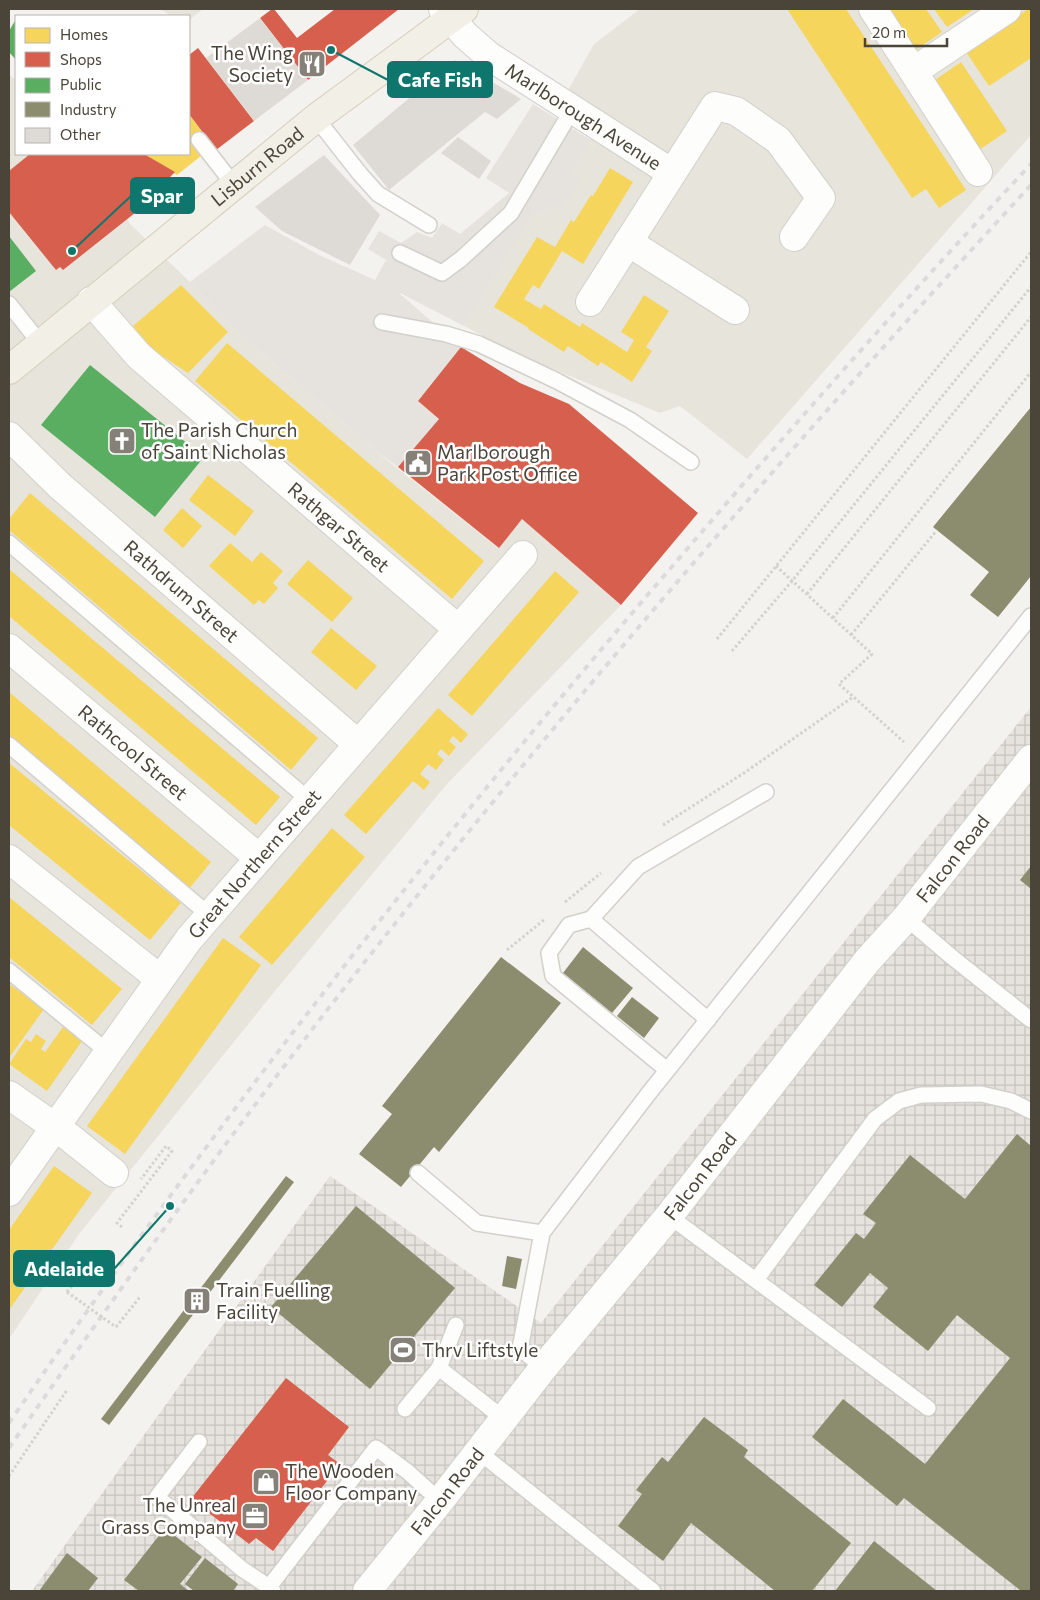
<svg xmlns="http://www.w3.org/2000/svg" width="1040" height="1600" font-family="Commissioner,sans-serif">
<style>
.residential{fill:#e7e4dc}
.industrial{fill:url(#industrial-grid)}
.parking{fill:#e6e3df}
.homes{fill:#f6d55c}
.shops{fill:#d6604d}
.public{fill:#5aae61}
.industry{fill:#8c8c6e}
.building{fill:#dedbd6}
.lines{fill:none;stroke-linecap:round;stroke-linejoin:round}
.lane-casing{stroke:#d2d0cb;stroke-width:18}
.street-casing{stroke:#d2d0cb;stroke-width:30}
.primary-casing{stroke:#d6cebb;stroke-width:30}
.path{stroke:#d3d2cc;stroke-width:3;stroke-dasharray:2.5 2.5;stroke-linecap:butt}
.lane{stroke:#fdfdfc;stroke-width:15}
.street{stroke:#fdfdfc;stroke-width:28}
.primary{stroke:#f2efe6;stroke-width:28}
.rail{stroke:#dbdbda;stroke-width:4;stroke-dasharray:6 6;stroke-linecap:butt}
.path-bridge{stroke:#d3d2cc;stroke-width:3;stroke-dasharray:2.5 2.5;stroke-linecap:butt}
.labels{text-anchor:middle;stroke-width:5;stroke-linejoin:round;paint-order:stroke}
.poi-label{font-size:19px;fill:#4b4439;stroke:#fff;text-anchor:start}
.street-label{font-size:19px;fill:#4b4439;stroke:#fff}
.leader{fill:none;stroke:#0f766e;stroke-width:2}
.callout-dot{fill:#0f766e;stroke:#fff;stroke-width:2}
.callout{fill:#0f766e;stroke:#0f766e;stroke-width:2}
.callout-label{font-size:20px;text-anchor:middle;font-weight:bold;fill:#fff}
</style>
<defs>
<pattern id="industrial-grid" width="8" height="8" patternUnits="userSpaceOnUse" patternTransform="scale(1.25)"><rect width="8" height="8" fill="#e6e2de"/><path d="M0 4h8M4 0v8" fill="none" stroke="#c7c3bf"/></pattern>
</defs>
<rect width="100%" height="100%" fill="#f4f2ee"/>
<g class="residential">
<polygon points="161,9 203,9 189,20 189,16 171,16"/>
<polygon points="640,9 1031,9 1031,135 747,459 680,406 660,413 526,358 464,326 536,209 550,203 580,180 570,173 605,115 567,92 594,44"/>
<polygon points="9,75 16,80 16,154 89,154 130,224 190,282 238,333 377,452 498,548 522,519 621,605 447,784 275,991 79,1234 9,1339"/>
</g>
<polygon class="industrial" points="1031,707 1031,1591 32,1591 330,1176 541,1323"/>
<polygon class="parking" points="533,104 591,140 571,173 581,179 561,211 550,203 543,213 536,210 464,326 398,292 461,347 418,401 439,419 398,467 377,452 238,333 190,282 265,225 319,255 375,280 386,260 368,249 379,231 401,243 417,232 432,238 442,223 460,234 509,193 486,178"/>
<g class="homes">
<polygon points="787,9 846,9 966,190 939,208 926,189 912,198"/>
<polygon points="885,9 926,9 942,32 914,51"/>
<polygon points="934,9 974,9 947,27"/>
<polygon points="1028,9 1031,9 1031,58 989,86 966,52"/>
<polygon points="961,62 1007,131 979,150 932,82"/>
<polygon points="189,114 203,133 192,141 202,155 177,175 144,154 189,154"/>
<polygon points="610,168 633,182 583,264 562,251 539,289 533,285 524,299 541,309 544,304 580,327 582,323 627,352 634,340 621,332 644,295 669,311 646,347 652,351 632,382 601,362 598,366 568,346 564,352 528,329 529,328 494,307 537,237 555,247 571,220 574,222 591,195 593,196"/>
<polygon points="181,285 228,332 188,373 153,350 133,326"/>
<polygon points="227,343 484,561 452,599 195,381"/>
<polygon points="208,475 254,511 235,536 189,500"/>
<polygon points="30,493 318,738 291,770 9,530 9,519"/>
<polygon points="182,508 202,526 183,548 163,530"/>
<polygon points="230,543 252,562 261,552 283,571 273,583 278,588 264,604 259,600 254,605 209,566"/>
<polygon points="308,560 353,598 332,622 287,584"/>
<polygon points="9,569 280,797 256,825 9,616"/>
<polygon points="555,571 579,592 472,716 448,695"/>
<polygon points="331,628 377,666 356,690 311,652"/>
<polygon points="9,692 211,862 188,890 9,739"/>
<polygon points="438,708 468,734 461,743 453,736 449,741 456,747 449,756 441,749 437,754 444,760 436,770 428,764 420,774 430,782 424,790 413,781 366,834 344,815"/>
<polygon points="9,763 181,903 150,940 9,825"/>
<polygon points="332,828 365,857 272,965 239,937"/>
<polygon points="9,897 122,989 92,1025 9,957"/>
<polygon points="223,938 261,965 125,1154 87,1126"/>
<polygon points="9,984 44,1009 9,1058"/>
<polygon points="63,1027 82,1041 47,1091 9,1064 26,1039 31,1042 36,1034 46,1041 41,1049 45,1052"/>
<polygon points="54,1166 92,1193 9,1310 9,1230"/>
</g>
<g class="shops">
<polygon points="272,9 274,9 297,38 335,9 399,9 308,80 260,18"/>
<polygon points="198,48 254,121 216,150 189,114 189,55"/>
<polygon points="30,154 144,154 175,172 170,177 174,182 63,270 60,267 56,270 9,212 9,171"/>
<polygon points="461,347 520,383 569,404 698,513 621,605 522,519 499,548 398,467 439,419 418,401"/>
<polygon points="286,1378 349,1427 328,1455 340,1464 273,1551 256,1538 249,1544 191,1499"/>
</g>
<g class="public">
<polygon points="16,19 16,60 9,52 9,31"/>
<polygon points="9,236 36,271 9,292"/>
<polygon points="90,365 204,457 155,517 41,425"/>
</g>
<g class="industry">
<polygon points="1031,407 1031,576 998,617 970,595 989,572 933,527"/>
<polygon points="1031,866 1031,889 1020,880"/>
<polygon points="583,947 633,988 612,1013 563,973"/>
<polygon points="501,957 561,1003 439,1152 434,1147 401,1187 359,1154 392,1114 382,1106"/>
<polygon points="632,997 659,1018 644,1038 617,1016"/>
<polygon points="1017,1134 1031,1146 1031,1591 1021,1591 904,1498 897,1506 812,1437 843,1399 925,1464 1010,1358 957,1315 928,1351 873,1307 888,1288 870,1273 842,1307 814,1285 856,1233 864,1239 876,1223 863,1214 910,1155 965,1199"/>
<polygon points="286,1176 294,1182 109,1425 101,1419"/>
<polygon points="356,1206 455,1288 370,1389 271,1307"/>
<polygon points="507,1256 522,1259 516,1289 502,1286"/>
<polygon points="704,1417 748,1450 744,1457 851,1543 812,1591 775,1591 691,1523 663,1561 618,1526 642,1494 636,1490 662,1457 668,1462"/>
<polygon points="165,1528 202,1557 180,1584 189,1591 139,1591 124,1580"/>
<polygon points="874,1541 937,1591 835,1591"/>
<polygon points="67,1553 98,1578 88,1591 39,1591"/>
<polygon points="205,1558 238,1584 233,1591 194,1591 185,1584"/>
</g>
<g class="building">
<polygon points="260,18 308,80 254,121 206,58"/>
<polygon points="455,60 521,99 497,119 485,112 389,190 353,145"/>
<polygon points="458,137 491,161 479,179 441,153"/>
<polygon points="324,155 380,215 350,265 282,231 255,207"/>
</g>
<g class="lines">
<defs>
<g id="lane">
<polyline points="316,118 360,174 378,194 429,225"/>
<polyline points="199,140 234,185"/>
<polyline points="400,253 442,273 461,259 511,213 572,110"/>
<polyline points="9,304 40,343"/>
<polyline points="382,322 446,334 479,344 557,381 630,420 691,462"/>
<polyline points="9,543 309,800"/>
<polyline points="9,745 209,915"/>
<polyline points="906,918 953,958 1031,1020"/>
<polyline points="591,919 638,867 766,792"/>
<polyline points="9,971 109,1053"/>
<polyline points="667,1070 553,976 549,953 569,925 591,919 708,1020"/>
<polyline points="418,1173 477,1223 542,1233"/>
<polyline points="669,1216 928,1408"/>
<polyline points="756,1280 875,1119 899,1101 921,1095 981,1094 1011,1101 1031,1111"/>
<polyline points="544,1367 520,1349 542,1233 649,1093 1031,616"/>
<polyline points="439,1368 504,1419"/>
<polyline points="405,1409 439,1368 456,1325"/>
<polyline points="199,1442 157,1497 242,1569 269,1587"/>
<polyline points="479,1452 653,1591"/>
<polyline points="273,1591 269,1587 376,1448 408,1472 440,1501"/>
</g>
<g id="street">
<path id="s1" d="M443,9l22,26 24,21 183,117"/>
<polyline points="873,9 978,172"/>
<polyline points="914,71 1007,9"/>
<polyline points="628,242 735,310"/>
<path id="s2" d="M91,301l48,55 319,273"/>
<polyline points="590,302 715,106 736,111 778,140 821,198 794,237"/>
<path id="s3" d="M9,436l51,50 298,258"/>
<path id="s4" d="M9,648l250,210"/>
<polyline points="9,859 160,979"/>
<polyline points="9,1095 69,1137 114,1173"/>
<path id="s5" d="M9,1192l180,-253 334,-384"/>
<path id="s6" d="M367,1591l73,-90 104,-134 125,-151 198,-255 39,-43 125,-159"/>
</g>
<g id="primary">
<path id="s7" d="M9,370l307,-252 148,-109"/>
</g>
</defs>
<use href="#lane" class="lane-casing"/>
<use href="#street" class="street-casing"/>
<use href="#primary" class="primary-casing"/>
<g class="path">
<polyline points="776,566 872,654 839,684 904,742"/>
<polyline points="807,594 1031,317"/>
<polyline points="833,618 1031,372"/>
<polyline points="851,635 937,530"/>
<polyline points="717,639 1031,252"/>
<polyline points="732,651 792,581 1031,287"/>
<polyline points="663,825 744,773 853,697"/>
<polyline points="565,902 601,873"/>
<polyline points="507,950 545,919"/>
<polyline points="122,1227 117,1223 172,1151 166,1146 141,1179"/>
<polyline points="67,1292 90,1264"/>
<polyline points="116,1327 140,1297"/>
<polyline points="9,1476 67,1390"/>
</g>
<use href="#lane" class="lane"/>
<use href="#street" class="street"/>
<use href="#primary" class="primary"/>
<g class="rail">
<path d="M9,1423c211,-307 441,-600 685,-882 110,-128 222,-254 337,-377"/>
<path d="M9,1448c101,-145 204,-290 312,-430 223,-288 463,-565 710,-833"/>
</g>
<polyline class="path-bridge" points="67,1292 116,1327"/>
</g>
<defs>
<symbol id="restaurant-square" viewBox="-11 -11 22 22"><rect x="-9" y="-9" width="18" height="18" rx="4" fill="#868178" stroke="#fff"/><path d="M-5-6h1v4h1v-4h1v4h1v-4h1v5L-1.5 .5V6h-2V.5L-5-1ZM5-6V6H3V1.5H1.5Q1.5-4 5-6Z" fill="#fff"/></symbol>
<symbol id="church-square" viewBox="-11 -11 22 22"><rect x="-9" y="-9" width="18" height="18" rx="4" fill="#868178" stroke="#fff"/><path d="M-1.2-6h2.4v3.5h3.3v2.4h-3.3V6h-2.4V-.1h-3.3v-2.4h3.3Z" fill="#fff"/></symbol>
<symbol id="civic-square" viewBox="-11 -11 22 22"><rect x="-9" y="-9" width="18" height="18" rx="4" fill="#868178" stroke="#fff"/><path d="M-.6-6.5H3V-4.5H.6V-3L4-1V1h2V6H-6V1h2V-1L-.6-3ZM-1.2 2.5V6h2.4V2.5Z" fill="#fff"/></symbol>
<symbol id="building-square" viewBox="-11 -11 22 22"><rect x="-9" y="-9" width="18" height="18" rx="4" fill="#868178" stroke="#fff"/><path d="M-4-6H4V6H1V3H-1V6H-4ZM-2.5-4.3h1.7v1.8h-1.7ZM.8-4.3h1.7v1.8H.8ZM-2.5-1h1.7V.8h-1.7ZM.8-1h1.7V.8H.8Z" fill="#fff"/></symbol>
<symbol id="stadium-square" viewBox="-11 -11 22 22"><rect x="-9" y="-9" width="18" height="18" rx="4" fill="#868178" stroke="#fff"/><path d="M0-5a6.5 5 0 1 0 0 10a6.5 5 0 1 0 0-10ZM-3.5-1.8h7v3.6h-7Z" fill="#fff"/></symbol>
<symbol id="shop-square" viewBox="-11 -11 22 22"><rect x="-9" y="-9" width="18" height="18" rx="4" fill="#868178" stroke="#fff"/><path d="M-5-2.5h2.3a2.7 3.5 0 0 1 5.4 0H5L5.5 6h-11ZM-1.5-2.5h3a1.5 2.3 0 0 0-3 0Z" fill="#fff"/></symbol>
<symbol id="office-square" viewBox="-11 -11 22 22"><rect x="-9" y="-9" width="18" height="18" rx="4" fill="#868178" stroke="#fff"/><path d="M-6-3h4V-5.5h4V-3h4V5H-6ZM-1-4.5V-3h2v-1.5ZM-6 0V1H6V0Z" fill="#fff"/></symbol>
</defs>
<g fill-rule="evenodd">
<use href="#restaurant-square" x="296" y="48" width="32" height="32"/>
<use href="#church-square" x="106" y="425" width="32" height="32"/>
<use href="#civic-square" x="402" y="447" width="32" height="32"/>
<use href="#building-square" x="181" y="1285" width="32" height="32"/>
<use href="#stadium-square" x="387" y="1334" width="32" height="32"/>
<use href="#shop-square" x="250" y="1466" width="32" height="32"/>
<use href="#office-square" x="239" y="1500" width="32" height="32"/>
</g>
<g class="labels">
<g class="poi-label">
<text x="293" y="60" text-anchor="end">The Wing<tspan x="293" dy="22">Society</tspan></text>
<text x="141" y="437">The Parish Church<tspan x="141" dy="22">of Saint Nicholas</tspan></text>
<text x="437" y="459">Marlborough<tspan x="437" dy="22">Park Post Office</tspan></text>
<text x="216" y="1297">Train Fuelling<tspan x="216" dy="22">Facility</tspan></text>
<text x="422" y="1357">Thrv Liftstyle</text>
<text x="285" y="1478">The Wooden<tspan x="285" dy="22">Floor Company</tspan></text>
<text x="236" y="1512" text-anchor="end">The Unreal<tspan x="236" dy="22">Grass Company</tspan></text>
</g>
<g class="street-label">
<text dy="7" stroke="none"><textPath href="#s1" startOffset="178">Marlborough Avenue</textPath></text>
<text dy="7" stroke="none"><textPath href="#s7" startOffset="321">Lisburn Road</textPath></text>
<text dy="7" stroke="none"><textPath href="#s2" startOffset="336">Rathgar Street</textPath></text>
<text dy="7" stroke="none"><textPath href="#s3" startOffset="232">Rathdrum Street</textPath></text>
<text dy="7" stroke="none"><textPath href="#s4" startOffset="162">Rathcool Street</textPath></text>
<text dy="7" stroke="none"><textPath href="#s6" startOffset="938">Falcon Road</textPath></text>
<text dy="7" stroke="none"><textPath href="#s5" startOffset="410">Great Northern Street</textPath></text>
<text dy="7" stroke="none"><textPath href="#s6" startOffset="532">Falcon Road</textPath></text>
<text dy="7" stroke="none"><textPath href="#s6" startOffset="128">Falcon Road</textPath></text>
</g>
</g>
<path class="leader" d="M331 50L388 80M72 251L131 196M170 1206L114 1269"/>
<g class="callout-dot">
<circle cx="331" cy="50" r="5"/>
<circle cx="72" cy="251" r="5"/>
<circle cx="170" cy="1206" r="5"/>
</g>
<g class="callout">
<rect x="388" y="62" width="104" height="35" rx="5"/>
<rect x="131" y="178" width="63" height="35" rx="5"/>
<rect x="14" y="1251" width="100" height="35" rx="5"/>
</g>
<g class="callout-label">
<text x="440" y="87">Cafe Fish</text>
<text x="162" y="203">Spar</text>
<text x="64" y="1276">Adelaide</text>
</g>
<rect width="1040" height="1600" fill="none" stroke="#4b4439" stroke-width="20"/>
<rect x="15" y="15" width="175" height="140" fill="#ffffff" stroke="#b7b4b0"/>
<rect x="25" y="28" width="25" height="15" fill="#f6d55c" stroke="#b7b4b0"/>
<text x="60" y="40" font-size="15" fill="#4b4439">Homes</text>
<rect x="25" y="52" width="25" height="15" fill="#d6604d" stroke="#b7b4b0"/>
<text x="60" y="65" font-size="15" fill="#4b4439">Shops</text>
<rect x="25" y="78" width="25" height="15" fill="#5aae61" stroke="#b7b4b0"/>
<text x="60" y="90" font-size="15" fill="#4b4439">Public</text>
<rect x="25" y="102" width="25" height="15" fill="#8c8c6e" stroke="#b7b4b0"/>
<text x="60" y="115" font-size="15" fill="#4b4439">Industry</text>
<rect x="25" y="128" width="25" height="15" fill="#dedbd6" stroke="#b7b4b0"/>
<text x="60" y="140" font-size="15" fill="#4b4439">Other</text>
<path d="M865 38v8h82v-8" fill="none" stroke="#4b4439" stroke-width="2.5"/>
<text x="872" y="38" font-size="15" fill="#4b4439" stroke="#ffffff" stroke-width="4" paint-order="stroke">20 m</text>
</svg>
